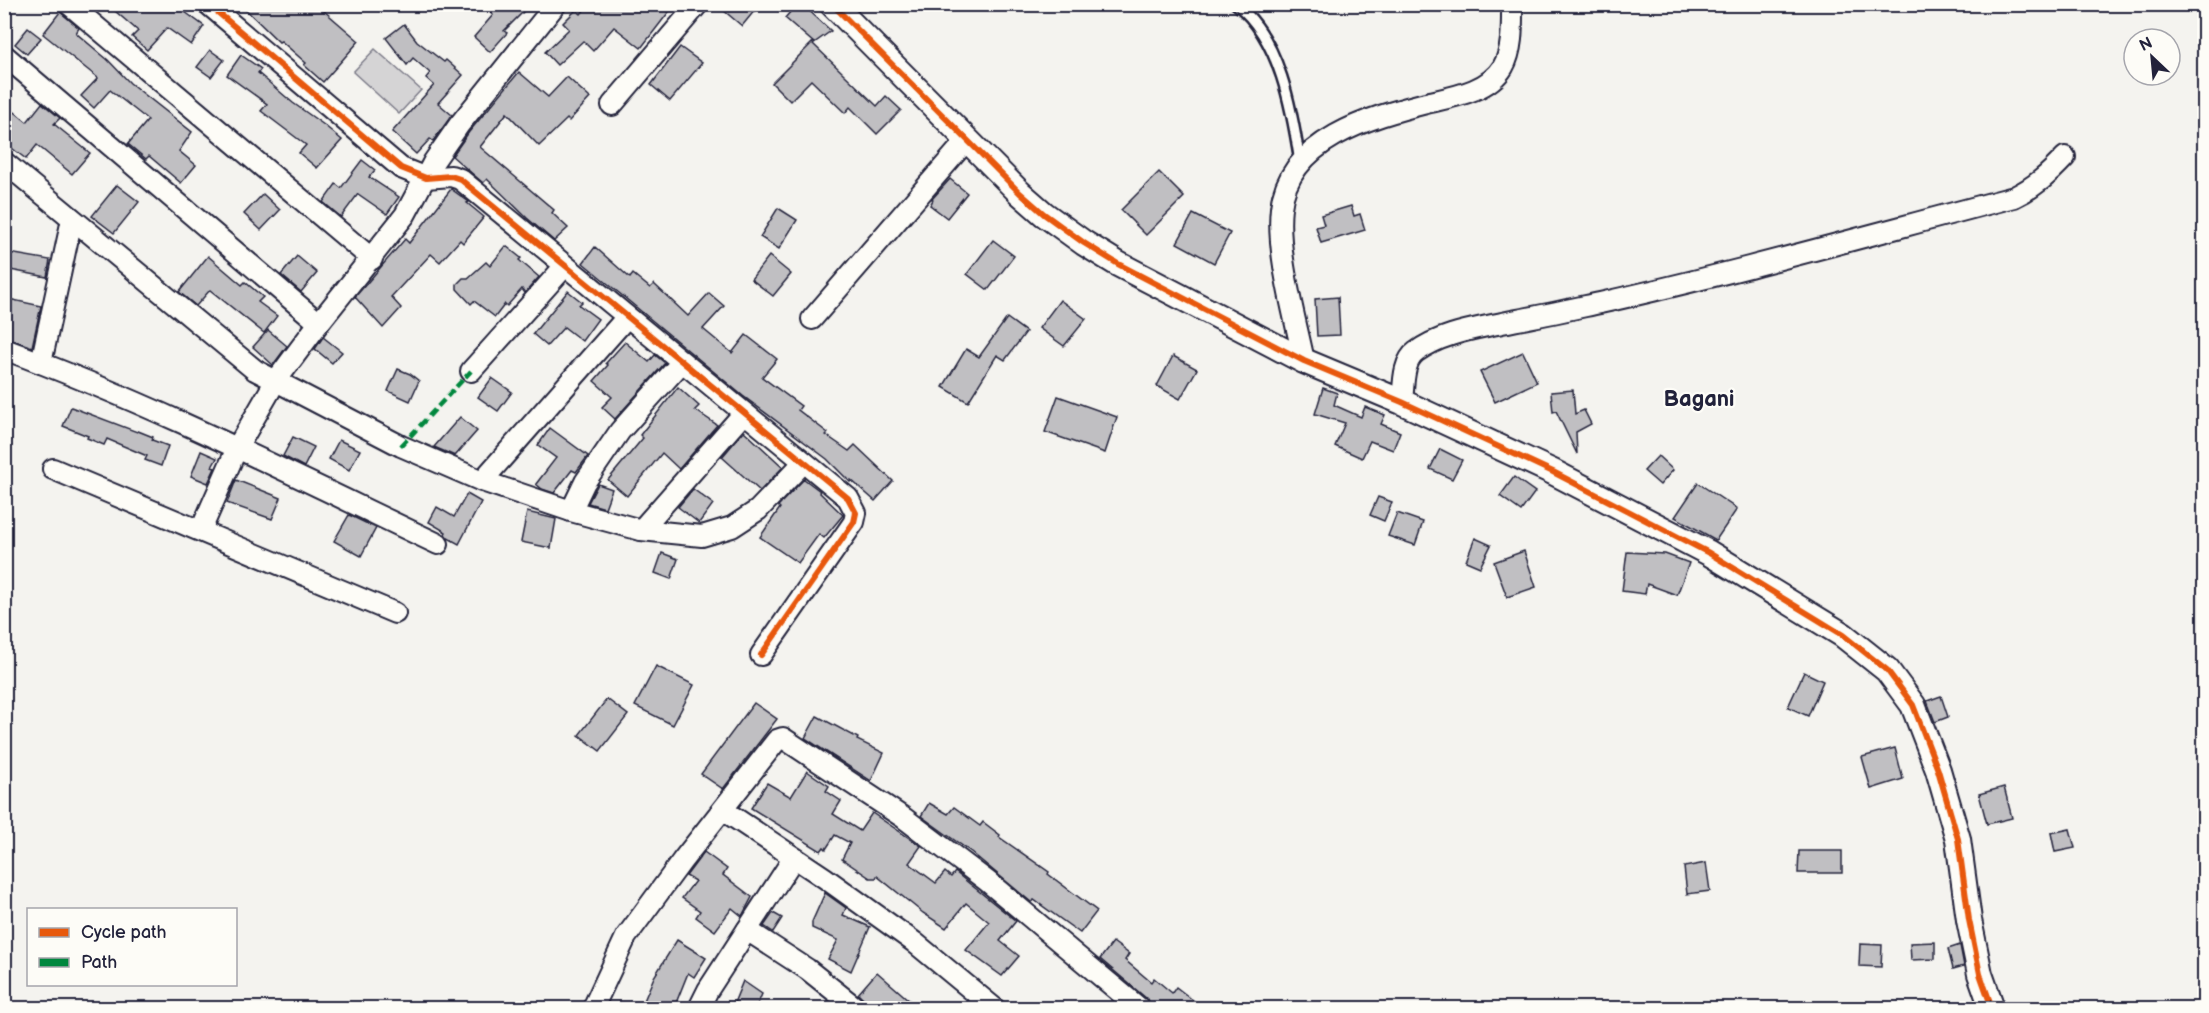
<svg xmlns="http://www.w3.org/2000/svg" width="2209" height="1013" font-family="'Balsamiq Sans',sans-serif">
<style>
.green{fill:#d5d4d5;stroke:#7c7b88;stroke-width:1.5}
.building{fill:#c0bfc2;stroke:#22223b;stroke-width:1.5}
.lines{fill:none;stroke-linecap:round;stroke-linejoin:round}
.service-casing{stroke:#22223b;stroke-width:14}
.minor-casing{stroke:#22223b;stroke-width:24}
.tertiary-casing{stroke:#22223b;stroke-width:28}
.service{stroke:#fdfcf7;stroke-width:9}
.minor{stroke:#fdfcf7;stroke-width:20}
.tertiary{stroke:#fdfcf7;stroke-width:24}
.quiet{stroke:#00873e;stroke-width:4.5;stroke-dasharray:9 4.5;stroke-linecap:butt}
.cycleway-casing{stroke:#fdfcf7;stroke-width:10}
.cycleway{stroke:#e8590c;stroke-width:6}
.labels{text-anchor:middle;stroke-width:4.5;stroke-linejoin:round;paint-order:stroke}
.neighbourhood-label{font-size:22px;font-weight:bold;fill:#22223b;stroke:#fdfcf7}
</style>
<rect width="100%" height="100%" fill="#f4f3ef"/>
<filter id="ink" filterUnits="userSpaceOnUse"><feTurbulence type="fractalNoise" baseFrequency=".0167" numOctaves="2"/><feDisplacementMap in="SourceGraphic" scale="12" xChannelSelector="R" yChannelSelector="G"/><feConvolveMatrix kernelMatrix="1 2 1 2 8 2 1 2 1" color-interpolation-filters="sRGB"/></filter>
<g filter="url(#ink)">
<polygon class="green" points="375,49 421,90 399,114 353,72"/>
<g class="building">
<polygon points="107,4 192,4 185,12 204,26 191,45 167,28 147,50 132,37 138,31"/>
<polygon points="240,4 316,4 359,41 323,82 304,65 306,63 281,41 279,42"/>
<polygon points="497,4 531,4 504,31 507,33 490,52 474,37 493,15 490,12"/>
<polygon points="589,4 675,4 641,48 614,27 593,51 583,41 557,65 545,52 569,29 563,23 576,10 581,14"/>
<polygon points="716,4 760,4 742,26"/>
<polygon points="797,4 802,4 831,31 814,43 785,18"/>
<polygon points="60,12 79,28 76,33 108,60 130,83 192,132 179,151 196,165 181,183 149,156 146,159 128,144 148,120 110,90 94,108 81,96 98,78 43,34"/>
<polygon points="404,24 417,41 444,62 446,60 463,75 438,103 452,115 433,141 430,139 416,154 392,132 434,85 426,78 430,73 413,58 407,65 386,38"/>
<polygon points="28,28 41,38 27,54 15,44"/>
<polygon points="812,43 877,106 886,96 901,110 877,134 850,107 845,113 811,80 790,101 772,83"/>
<polygon points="680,47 702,63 670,101 651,85"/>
<polygon points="210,50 224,60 211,77 197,67"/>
<polygon points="241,55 261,69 258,73 293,103 324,125 342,140 317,168 299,153 306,145 261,111 267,104 227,75"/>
<polygon points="519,72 548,97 567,77 590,98 569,121 567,119 539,146 507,113 480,147 554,210 552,213 568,228 554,241 527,218 487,179 483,183 452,156 469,132"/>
<polygon points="42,103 60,118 54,124 90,153 72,174 37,145 26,159 4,142 4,117 11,109 27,122"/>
<polygon points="362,160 375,170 369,177 399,197 387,214 358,194 341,217 323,202 336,184 341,188"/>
<polygon points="1159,172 1184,197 1146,235 1121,210"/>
<polygon points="950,179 967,193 947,218 930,205 933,200 932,199"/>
<polygon points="117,185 139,202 114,233 92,216"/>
<polygon points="451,189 469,202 467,203 484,217 463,243 460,240 440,262 431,254 391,297 401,308 383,328 355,297 405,239 409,243"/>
<polygon points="263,194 280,210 261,230 244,214"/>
<polygon points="1351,206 1354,216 1360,214 1365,230 1321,243 1316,227 1324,225 1321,215"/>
<polygon points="778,208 797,220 779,249 760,237"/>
<polygon points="1193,214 1230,233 1214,263 1177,243"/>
<polygon points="993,240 1014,256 988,290 967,274"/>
<polygon points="506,246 521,258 519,260 539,277 525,293 522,289 507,306 505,304 495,317 474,301 471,304 457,289 457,284 463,278 468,278 486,262 490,266"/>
<polygon points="595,247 630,278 633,274 650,288 654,284 688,316 709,293 724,306 703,329 732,353 746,335 777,359 762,377 801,406 798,410 828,433 826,435 849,451 855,445 893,481 875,501 851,480 850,482 827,459 743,396 583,263"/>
<polygon points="9,253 50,260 47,277 5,269"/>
<polygon points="208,256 242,285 245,282 263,297 258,302 277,316 264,333 210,290 196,306 179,292"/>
<polygon points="297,256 317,273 301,292 281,275"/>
<polygon points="769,256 791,274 773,296 751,279"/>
<polygon points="568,291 582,302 579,305 598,319 582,341 564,327 547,346 533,334"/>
<polygon points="1338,297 1340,335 1317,336 1315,299"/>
<polygon points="4,298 41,306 32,347 4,337"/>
<polygon points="1060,300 1086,319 1064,346 1039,328"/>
<polygon points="1007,318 1026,332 1005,360 997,355 968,402 943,387 966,349 979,357"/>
<polygon points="268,330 287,346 273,365 253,347"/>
<polygon points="323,337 342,352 332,363 315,349"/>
<polygon points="625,342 649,362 655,355 665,363 615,419 602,407 612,397 594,381 608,365 606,363"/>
<polygon points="1523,352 1537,382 1495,402 1480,372"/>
<polygon points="1173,356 1197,369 1180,399 1157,386"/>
<polygon points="398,369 410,374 419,381 410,401 388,391"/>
<polygon points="492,378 512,392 498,411 478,397"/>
<polygon points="678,387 699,406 695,410 717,425 679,469 662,453 627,496 608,480 643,438 640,435"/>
<polygon points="1323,388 1337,393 1334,405 1361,417 1365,407 1385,415 1381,424 1400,432 1393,450 1370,441 1362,458 1335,446 1345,423 1315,414"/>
<polygon points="1573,390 1575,414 1584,410 1591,424 1576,432 1577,454 1556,411 1553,412 1551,392"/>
<polygon points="1058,396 1117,417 1105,453 1045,432"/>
<polygon points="71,407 137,432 138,431 153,437 152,440 168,446 161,466 145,460 147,456 107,439 104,445 87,438 88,436 63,426"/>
<polygon points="460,417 477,431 455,456 434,447"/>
<polygon points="550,428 588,456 576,472 572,470 554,493 542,489 536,484 556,458 538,445"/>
<polygon points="744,431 783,467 760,491 722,457"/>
<polygon points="293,437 314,447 304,467 283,456"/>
<polygon points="339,440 360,450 349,470 329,459"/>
<polygon points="1440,449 1462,460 1452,479 1430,469"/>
<polygon points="201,451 217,458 212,467 215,468 208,483 191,476"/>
<polygon points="1658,456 1673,470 1660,485 1644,471"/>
<polygon points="1514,477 1535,492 1521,511 1500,496"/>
<polygon points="804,479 820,491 819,492 843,515 824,538 819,534 798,563 760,537 780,508 778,506"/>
<polygon points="236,480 281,498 272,519 227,503"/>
<polygon points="1698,483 1737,509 1716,540 1675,517"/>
<polygon points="598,484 612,489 605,508 588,503"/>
<polygon points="693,489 713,504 699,523 678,507"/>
<polygon points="467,494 481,502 459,544 448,538 445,534 446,532 429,522 437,507 454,517"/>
<polygon points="1378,497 1392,502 1384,521 1370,515"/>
<polygon points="527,512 556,519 551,548 521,542"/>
<polygon points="1397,513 1423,522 1415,545 1388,536"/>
<polygon points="349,515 376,528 361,556 334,541"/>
<polygon points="1475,538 1491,545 1480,567 1466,561"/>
<polygon points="1524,551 1536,587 1507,597 1494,562"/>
<polygon points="1627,552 1665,554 1689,563 1677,595 1647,584 1645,594 1622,591"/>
<polygon points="662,553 678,559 671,579 655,573"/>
<polygon points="656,666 694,685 673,725 635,706"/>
<polygon points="1804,672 1823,681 1808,716 1788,707"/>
<polygon points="1941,696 1948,717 1935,722 1927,701"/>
<polygon points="607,699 628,715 600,751 579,735"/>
<polygon points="754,703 777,719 723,789 701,774"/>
<polygon points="817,716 858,738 857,740 884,753 871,781 805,738"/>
<polygon points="1895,748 1903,779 1871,789 1862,757"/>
<polygon points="807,771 829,786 826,791 841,801 833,814 860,831 872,813 921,846 909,863 936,883 945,872 951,877 955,872 1016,921 1000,941 1019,956 1002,976 966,950 989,922 966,903 946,928 923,913 877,876 876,878 870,878 842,859 850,843 835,835 826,849 824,847 821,851 751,808 767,783 791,797"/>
<polygon points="2004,787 2012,818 1987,824 1979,794"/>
<polygon points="929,803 948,814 954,807 980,826 983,822 1000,835 999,837 1049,872 1048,874 1097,911 1080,933 1034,900 1031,902 971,852 921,816"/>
<polygon points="2070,829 2075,848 2055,852 2051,833"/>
<polygon points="1799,851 1842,851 1842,873 1798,873"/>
<polygon points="704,852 727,869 723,875 752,897 742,916 732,908 715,931 696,917 700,911 682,898 695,881 686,876"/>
<polygon points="1706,863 1710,891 1687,894 1684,867"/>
<polygon points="825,893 846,908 843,915 870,927 851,971 828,959 838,940 812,928 812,922"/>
<polygon points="773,913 782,918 773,932 764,926"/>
<polygon points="677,940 706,958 694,977 688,973 674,1008 641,1008 654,977"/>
<polygon points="1113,942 1129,954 1125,960 1151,982 1154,978 1172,993 1176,987 1203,1008 1151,1008 1147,999 1100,959"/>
<polygon points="1935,942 1935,959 1911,960 1910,943"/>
<polygon points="1860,944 1882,945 1881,967 1859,966"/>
<polygon points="1960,945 1964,966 1953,969 1948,949"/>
<polygon points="877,972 918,1008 868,1008 867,1003 858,994"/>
<polygon points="743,981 762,994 756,1008 748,1008 734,1003"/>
</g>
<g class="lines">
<defs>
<path id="service" d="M1236,4c44,34 56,106 64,158"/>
<g id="minor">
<polyline points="69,4 372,259"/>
<polyline points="208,4 401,168 426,178 451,176 460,179 848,498 856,513 854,522 761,655"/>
<polyline points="4,55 319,323"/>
<polyline points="612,105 698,4"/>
<polyline points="4,162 255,370 401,446 482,481 571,511 641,530 702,536 732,527 758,510 804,462"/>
<polyline points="812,319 966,141"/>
<path d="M4,349c149,55 291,127 434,195"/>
<path d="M1304,361c-9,-44 -28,-109 -23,-153 7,-68 90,-91 145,-105 25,-6 62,-11 77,-36 10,-17 9,-43 9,-63"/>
<polyline points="41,363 72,219"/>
<polyline points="471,371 565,266"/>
<path d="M1402,402c2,-15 0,-40 14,-50 24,-18 58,-23 86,-29 33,-6 65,-13 98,-20 139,-31 276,-70 414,-106 21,-10 35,-23 51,-40"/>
<polyline points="53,469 395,613"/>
<polyline points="482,481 627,317"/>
<polyline points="571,511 585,482 620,431 682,362"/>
<polyline points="201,530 237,448 275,382 319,323 405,215 434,161 459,125 556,4"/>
<polyline points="641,530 744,413"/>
<polyline points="723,810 825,878 914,942 994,1008"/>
<polyline points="747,930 807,969 856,1008"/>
<polyline points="593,1008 626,937 682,861 777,740 783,738 904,818 987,881 1139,1008"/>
<polyline points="699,1008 708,990 793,859"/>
</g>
<polyline id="tertiary" points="832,4 1020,193 1044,214 1084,243 1118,264 1304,361 1402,402 1553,472 1709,553 1843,635 1887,670 1913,705 1938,770 1958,839 1969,920 1980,974 1992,1008"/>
</defs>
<use href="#service" class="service-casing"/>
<use href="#minor" class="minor-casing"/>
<use href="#tertiary" class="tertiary-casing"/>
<use href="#service" class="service"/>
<use href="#minor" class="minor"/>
<use href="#tertiary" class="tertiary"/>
<polyline class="quiet" points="401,446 471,371"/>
<defs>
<g id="cycleway">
<polyline points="208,4 401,168 426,178 451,176 460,179 848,498 856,513 854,522 761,655"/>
<polyline points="832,4 1020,193 1044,214 1084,243 1118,264 1304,361 1402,402 1553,472 1709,553 1843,635 1887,670 1913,705 1938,770 1958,839 1969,920 1980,974 1992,1008"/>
</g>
</defs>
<use href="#cycleway" class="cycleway-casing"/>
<use href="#cycleway" class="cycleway"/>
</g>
</g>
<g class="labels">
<g class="neighbourhood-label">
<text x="1699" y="406">Bagani</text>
</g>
</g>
<rect width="2209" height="1013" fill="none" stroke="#fdfcf7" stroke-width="24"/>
<rect x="12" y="12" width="2185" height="989" fill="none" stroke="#22223b" stroke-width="2" filter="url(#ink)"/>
<rect x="27" y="908" width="210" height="78" fill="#fdfcf7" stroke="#a5a5ac" stroke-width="1.5"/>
<rect x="39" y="928" width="30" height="9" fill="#e8590c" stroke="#a5a5ac" stroke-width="1.5"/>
<text x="81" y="938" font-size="18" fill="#22223b">Cycle path</text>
<rect x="39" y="958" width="30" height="9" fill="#00873e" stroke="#a5a5ac" stroke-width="1.5"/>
<text x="81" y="968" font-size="18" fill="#22223b">Path</text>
<g transform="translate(2152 57) rotate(334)"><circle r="28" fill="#fdfcf7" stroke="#a5a5ac" stroke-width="1.5"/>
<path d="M0-4.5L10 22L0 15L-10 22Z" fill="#22223b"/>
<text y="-9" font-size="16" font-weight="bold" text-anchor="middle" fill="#22223b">N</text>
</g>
</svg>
